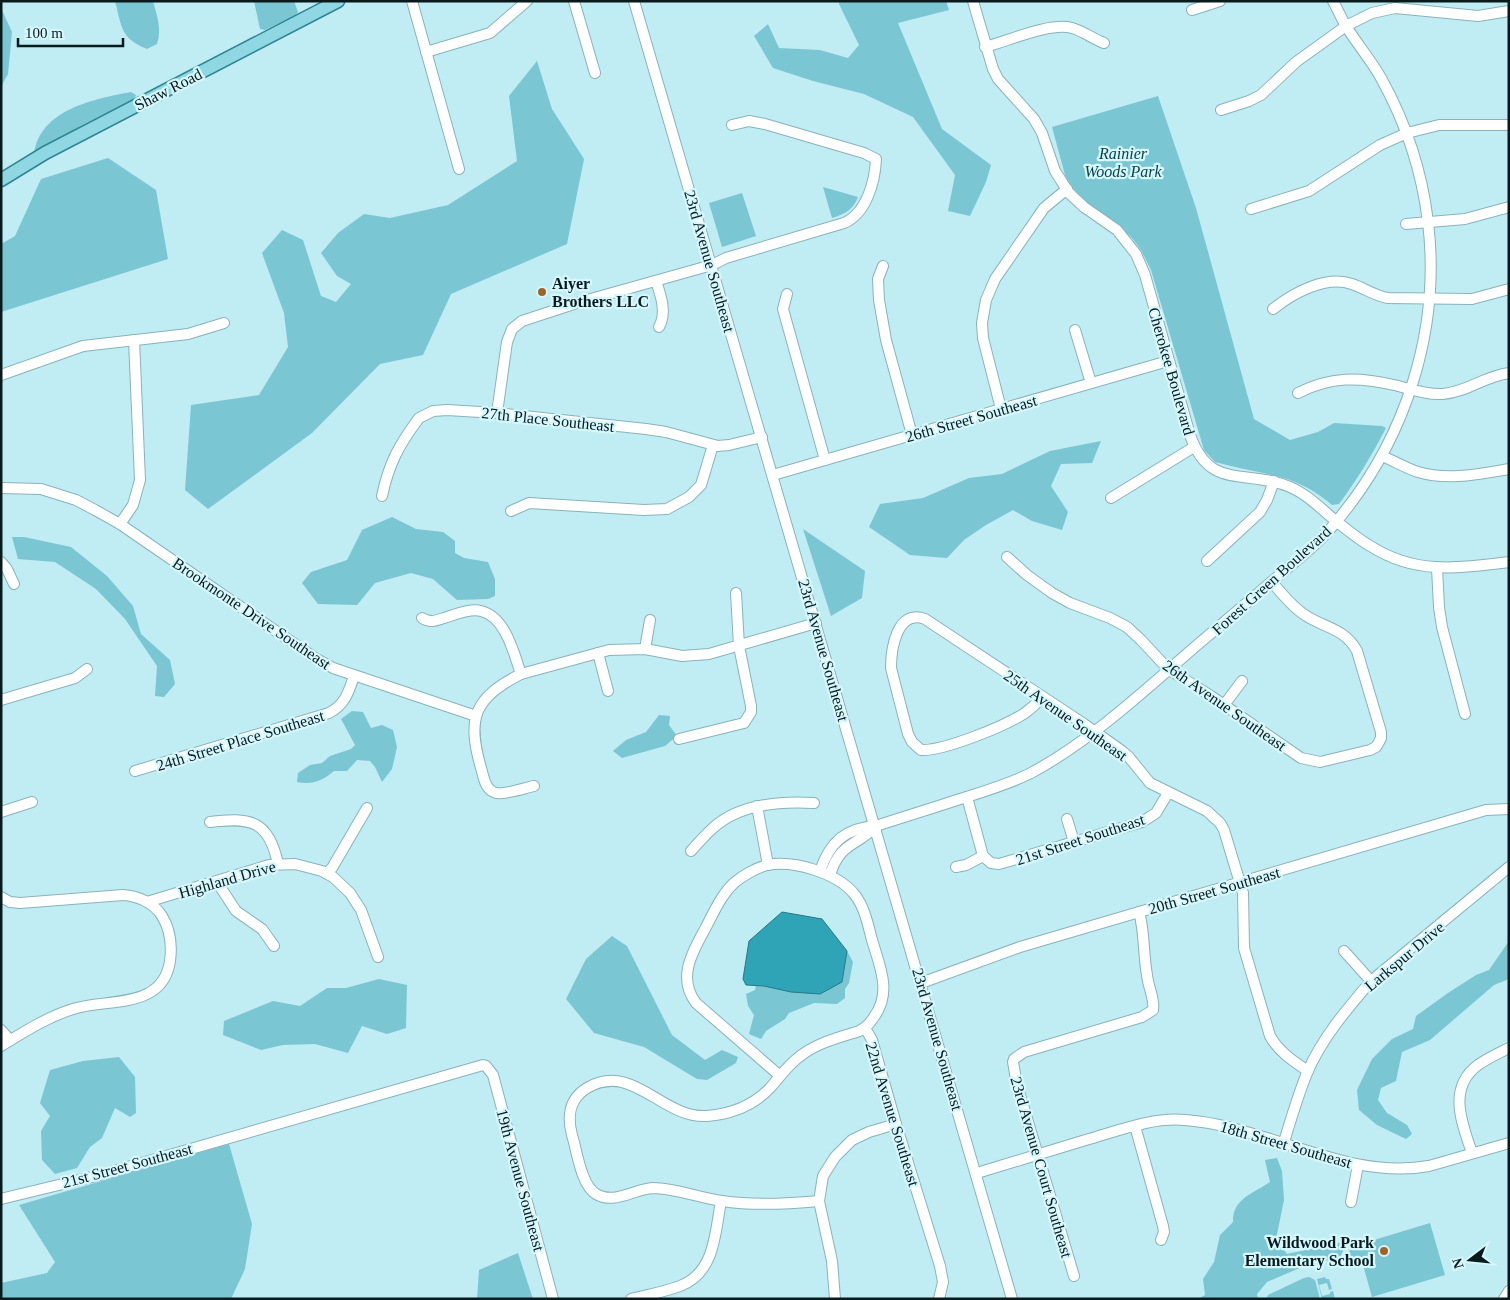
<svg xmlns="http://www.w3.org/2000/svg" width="1510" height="1300" font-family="Georgia,serif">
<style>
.green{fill:#7bc6d3}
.water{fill:#2ea4b6;stroke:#237b88}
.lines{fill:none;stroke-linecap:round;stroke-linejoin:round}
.minor-casing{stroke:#89b3ba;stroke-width:12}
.major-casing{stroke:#2f8592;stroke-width:15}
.minor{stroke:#fff;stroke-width:10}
.major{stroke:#8fd8e3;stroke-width:12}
.poi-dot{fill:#a16228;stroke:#d5f7fe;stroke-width:2}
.labels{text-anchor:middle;stroke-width:4.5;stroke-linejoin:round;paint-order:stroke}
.street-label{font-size:16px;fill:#091a1d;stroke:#d5f7fe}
.park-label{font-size:16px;font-style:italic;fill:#0c4048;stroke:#d5f7fe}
.poi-label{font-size:16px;font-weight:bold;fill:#091a1d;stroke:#d5f7fe;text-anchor:start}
</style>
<rect width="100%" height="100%" fill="#c0ecf4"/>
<g class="green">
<path d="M115,1h38c4,15 9,28 4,43l-10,5c-27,-11 -25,-22 -32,-48z"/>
<polygon points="254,1 294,1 298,12 295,16 265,30 260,29"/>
<polygon points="839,1 946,1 949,10 898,23 942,129 991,165 986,182 970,216 948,211 955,175 913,117 864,94 813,81 773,68 754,36 768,24 779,48 820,50 848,58 859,45 839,4"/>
<polygon points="1,8 12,32 8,74 1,87"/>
<polygon points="537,61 552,109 584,159 567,244 451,294 423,355 380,364 312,433 208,509 185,490 191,405 259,395 288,347 284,313 262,253 282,230 303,240 321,296 336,302 351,284 337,276 321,253 338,233 364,214 390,218 448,205 517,161 509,96"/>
<path d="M131,92l5,3 -2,4 -50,25 -50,30c6,-45 61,-55 97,-62z"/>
<path d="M1158,96l38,112 58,211 36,21 28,-8 16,-9 48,3 4,2c-14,27 -29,52 -47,76l-7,1c-37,-32 -65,-29 -109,-41l-8,-2 -11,-12 -53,-180 -10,-20 -9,-12 -17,-16 -28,-19 -17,-18 -5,-10 -13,-48z"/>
<polygon points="108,158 156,190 168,259 1,312 1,244 15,236 41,179"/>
<path d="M823,187l35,10c-5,13 -13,17 -26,21z"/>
<polygon points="742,193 756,236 722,247 709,203"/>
<polygon points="1101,441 1092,463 1061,464 1051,486 1068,512 1062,530 1032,521 1013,510 986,525 964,540 947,558 910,555 869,527 880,504 923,498 969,478 1002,474 1050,451"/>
<polygon points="392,517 416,529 443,532 455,541 455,553 464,558 488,562 495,579 495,596 488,599 457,600 433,579 411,573 375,583 357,605 318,604 302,583 311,572 347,560 362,530"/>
<polygon points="803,529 865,571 862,598 831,616"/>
<polygon points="12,537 24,537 71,547 107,576 133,606 141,634 170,660 175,684 164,697 155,696 157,666 125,619 96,589 55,562 18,559"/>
<path d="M352,711l11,1 8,16 11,-3 11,5 4,17 -5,22 -10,13 -7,-15 -5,-6 -13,-1 -10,11h-13c-12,10 -22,14 -37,11l1,-9 12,-8 12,-2 8,-7 21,-7 4,-4 -14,-26z"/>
<polygon points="659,715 670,716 669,725 677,736 665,746 622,758 613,751 626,740 646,732"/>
<polygon points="612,936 627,946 672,1035 705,1060 722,1050 738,1057 736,1063 707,1080 697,1079 644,1047 594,1033 566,999 586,959"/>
<polygon points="1509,941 1509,979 1494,985 1430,1040 1402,1052 1396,1081 1381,1088 1378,1100 1387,1113 1407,1125 1412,1134 1406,1139 1377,1125 1359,1110 1357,1090 1372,1059 1392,1039 1413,1029 1416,1016 1448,993 1476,975 1489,970"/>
<polygon points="847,951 853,962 849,983 845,989 845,998 837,1004 814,1003 789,1013 785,1019 766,1031 761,1039 749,1034 754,1015 748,1006 746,994 755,990 756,985 842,982"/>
<polygon points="379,979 407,985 406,1028 387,1034 362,1026 348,1053 315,1044 283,1045 261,1050 223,1035 224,1021 273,1001 300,1006 327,988 346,988"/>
<polygon points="119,1057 135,1077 136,1113 130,1117 115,1108 102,1138 90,1147 77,1168 55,1174 42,1160 41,1131 50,1116 40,1103 50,1070 83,1061"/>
<polygon points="229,1144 252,1224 245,1269 231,1299 1,1299 1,1283 47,1273 55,1262 19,1205"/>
<path d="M1277,1158l5,13 2,29 -8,39 11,15 56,-12v9l-3,6 -38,10 -35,15 -10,12 1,5h-60l7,-4 -2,-16 11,-17 6,-27 13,-13c-1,-23 21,-29 37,-40l-5,-22z"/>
<polygon points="1430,1223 1445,1275 1372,1297 1361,1258 1346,1262 1351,1247"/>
<polygon points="518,1253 533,1299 477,1299 479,1270"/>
<polygon points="1309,1277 1315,1280 1320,1299 1266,1299 1268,1295 1304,1278"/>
<polygon points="1325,1277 1326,1279 1329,1279 1332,1289 1329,1290 1327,1283 1319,1285 1322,1296 1330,1294 1330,1292 1333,1291 1335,1299 1322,1299 1317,1279"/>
</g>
<polygon class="water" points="782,912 822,919 847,951 842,982 820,994 791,992 764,986 746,985 743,979 749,941"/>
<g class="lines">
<defs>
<g id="minor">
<polyline points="412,1 459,169"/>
<polyline points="574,1 595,73"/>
<polyline points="634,1 1012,1299"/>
<path d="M973,1l20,68 5,10 36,40 8,14 13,38 14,22 15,14 33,23 19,24 9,21 45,160c20,57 56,33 100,52 19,8 34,25 51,38 10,8 20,16 31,22 45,28 87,21 137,15"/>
<polyline points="1192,10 1220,1"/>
<path d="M985,47c23,-6 65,-25 87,-19 11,3 21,11 32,15"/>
<polyline points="426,52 490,33 527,1"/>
<polyline points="1221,110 1249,101 1261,95 1296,62 1346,26 1372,13 1395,8 1478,16 1509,11"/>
<polyline points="1251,209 1309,191 1380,145 1407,133 1439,125 1509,125"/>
<polyline points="1406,224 1465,219 1509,207"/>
<polyline points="883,266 878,279 879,300 886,340 912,435"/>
<path d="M656,281c5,15 11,32 3,46"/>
<polyline points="787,294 783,309 825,460"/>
<path d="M1273,309c20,-16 53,-34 79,-25 12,4 23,12 36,14l84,1 37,-10"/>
<polyline points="1075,330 1091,383"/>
<polyline points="1,375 83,346 188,334 224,323"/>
<path d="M1298,393c33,-17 61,-16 96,-8 17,4 32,10 49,9 24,-2 42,-18 66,-21"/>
<polyline points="1001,409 983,338 982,323 986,300 995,279 1044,208 1067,189"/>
<path d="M497,413l10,-71 5,-13 10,-8 58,-19 132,-37 14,-7 118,-35c22,-9 31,-41 32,-64l-12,-6 -99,-29 -16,-3 -17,4"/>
<path d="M1382,456c12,5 24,12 36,16 30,9 61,2 91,-3"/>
<polyline points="773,475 1168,361"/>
<polyline points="1,488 41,489 76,500 95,510 120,524 315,658 333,668 476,716"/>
<path d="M382,496c7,-33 17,-51 37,-78l14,-7 14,-1 50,3 149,16 20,3 52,14 11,-1 33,-8"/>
<polyline points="1111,498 1194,447"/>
<polyline points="511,511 529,503 644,510 667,509 689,497 701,485 713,445"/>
<polyline points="120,524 133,505 140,480 134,340"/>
<path d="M1007,557l20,18 25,18 18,10 40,15 17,9 14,13 27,29 43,27 90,62 19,4 50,-12 6,-3 3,-5 2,-4v-6l-24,-81c-13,-24 -35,-23 -55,-38 -11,-8 -21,-20 -30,-31"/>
<polyline points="1207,561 1260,512 1267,500 1274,481"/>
<polyline points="1,562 7,569 14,584"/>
<polyline points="1437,568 1439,607 1442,627 1465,714"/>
<path d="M422,618c8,5 13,3 22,0 10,-3 26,-10 37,-7 25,6 33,43 40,63"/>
<polyline points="645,649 650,620"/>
<polyline points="598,653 608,691"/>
<path d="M1042,697c-5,6 -10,11 -17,16 -20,13 -81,38 -104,37l-9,-8 -4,-8 -17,-66c0,-19 6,-60 34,-49l159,105 38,27 6,5 22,27 57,28 13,12 4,7 19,63 1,55 26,88c9,16 23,25 38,35"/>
<polyline points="1,700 75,678 87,669"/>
<polyline points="1224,705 1242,681"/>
<polyline points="679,739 744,723 751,712 751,706 739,646 736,593"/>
<path d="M135,771l194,-58c16,-8 20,-22 25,-37"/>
<path d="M534,786c-9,2 -30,9 -38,7 -11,-3 -12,-15 -15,-25 -14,-49 -8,-70 40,-94l88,-24 36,-1 37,7 27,-2 107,-31"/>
<polyline points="967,797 983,856 991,863 999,864 1142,822 1156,813 1168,793"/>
<polyline points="757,806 768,865"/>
<polyline points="1,812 32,802"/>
<polyline points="1067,819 1074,842"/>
<path d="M210,822c40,-5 59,-2 68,42"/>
<path d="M691,851c7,-8 14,-16 22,-23 26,-24 67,-27 101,-25"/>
<polyline points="956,867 966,865 983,856"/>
<path d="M820,871c10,-29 25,-43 56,-45 27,-9 54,-17 81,-26 25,-8 50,-15 74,-27 61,-33 113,-82 165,-127 29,-25 58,-49 87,-74 18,-15 38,-31 53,-50 70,-83 105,-192 92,-300 -6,-50 -22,-99 -47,-144 -10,-18 -24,-34 -35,-52 -5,-8 -8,-16 -13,-25"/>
<polyline points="326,873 332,868 367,808"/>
<path d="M830,875c10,-33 26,-28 46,-49"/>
<polyline points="217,882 236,911 262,929 274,946"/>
<path d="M1,897l9,5 10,1 103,-8c15,1 31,8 39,21 8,13 10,30 8,45 -7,49 -63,37 -97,48 -26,8 -49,23 -72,37"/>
<polyline points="147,902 269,865 295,864 322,871 333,877 350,893 361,910 378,957"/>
<polyline points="1344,951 1371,981"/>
<polyline points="921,983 1020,947 1486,810 1509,809"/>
<polyline points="865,1028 872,1040 896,1124 940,1266 943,1282 939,1299"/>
<polyline points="1,1030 10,1040"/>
<path d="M779,1075l-83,-72c-19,-25 -4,-50 9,-74 8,-15 16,-34 29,-46 8,-7 22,-15 33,-18 27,-5 71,8 88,30 10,13 13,30 17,45 8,27 20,52 2,77 -5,8 -11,14 -21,16 -19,6 -38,11 -54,24 -12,9 -19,20 -29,31 -17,18 -39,26 -63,28 -45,3 -74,-55 -120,-28 -18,11 -20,28 -15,47 5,16 9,50 24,59 18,11 38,-5 57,-6 21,0 47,10 69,13 32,5 65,3 97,0"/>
<polyline points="1135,1126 1163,1226 1164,1232 1161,1240"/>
<path d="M1284,1142c7,-23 14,-47 23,-69 15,-35 40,-64 64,-92l138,-114"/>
<path d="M1472,1153c-10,-30 -25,-65 6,-88 10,-7 21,-12 31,-17"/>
<path d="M977,1173c37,-11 75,-23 112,-34 31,-9 64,-22 96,-19 83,6 161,61 244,46l80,-23"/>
<polyline points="1,1199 100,1175 483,1065 486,1066 493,1075 553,1299"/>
<polyline points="1351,1202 1358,1165"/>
<path d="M1074,1276l-57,-191 -4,-23 1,-3 10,-7 118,-35 11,-7c2,-11 -5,-23 -6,-35 -4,-21 -2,-42 -8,-63"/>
<path d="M631,1299c16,-4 33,-7 49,-13 35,-13 35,-53 41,-85"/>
<polyline points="835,1299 832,1261 819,1201 823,1176 835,1157 852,1140 869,1132 896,1124"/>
<polyline points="1504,1299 1509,1291"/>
</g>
<polyline id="major" points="1,180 45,153 338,1"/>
</defs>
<use href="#minor" class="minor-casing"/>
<use href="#major" class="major-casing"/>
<use href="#minor" class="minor"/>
<use href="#major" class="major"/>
</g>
<g class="poi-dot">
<circle cx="542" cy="292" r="5"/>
<circle cx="1384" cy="1251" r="5"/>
</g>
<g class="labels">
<g class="street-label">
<text transform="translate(168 89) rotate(-27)" y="6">Shaw Road</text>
<text transform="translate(710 261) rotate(74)" y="6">23rd Avenue Southeast</text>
<text transform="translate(1172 371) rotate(74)" y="6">Cherokee Boulevard</text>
<text transform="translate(971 418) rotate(-16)" y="6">26th Street Southeast</text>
<text transform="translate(548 419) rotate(6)" y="6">27th Place Southeast</text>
<text transform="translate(1271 580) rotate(-42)" y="6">Forest Green Boulevard</text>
<text transform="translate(252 613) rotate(34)" y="6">Brookmonte Drive Southeast</text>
<text transform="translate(824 650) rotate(74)" y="6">23rd Avenue Southeast</text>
<text transform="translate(1225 705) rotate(35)" y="6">26th Avenue Southeast</text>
<text transform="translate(1066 715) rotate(35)" y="6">25th Avenue Southeast</text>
<text transform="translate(240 740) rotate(-17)" y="6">24th Street Place Southeast</text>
<text transform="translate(1080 839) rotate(-18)" y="6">21st Street Southeast</text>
<text transform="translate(227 879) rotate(-16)" y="6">Highland Drive</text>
<text transform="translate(1214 890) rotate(-16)" y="6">20th Street Southeast</text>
<text transform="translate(1404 956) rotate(-40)" y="6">Larkspur Drive</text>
<text transform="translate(938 1039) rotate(74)" y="6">23rd Avenue Southeast</text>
<text transform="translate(893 1114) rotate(73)" y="6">22nd Avenue Southeast</text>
<text transform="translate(1286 1144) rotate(16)" y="6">18th Street Southeast</text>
<text transform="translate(127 1165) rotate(-15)" y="6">21st Street Southeast</text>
<text transform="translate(1042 1167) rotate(74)" y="6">23rd Avenue Court Southeast</text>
<text transform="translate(521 1180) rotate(75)" y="6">19th Avenue Southeast</text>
</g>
<g class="park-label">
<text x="1123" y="159">Rainier<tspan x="1123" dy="18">Woods Park</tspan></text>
</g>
<g class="poi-label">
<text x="552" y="289">Aiyer<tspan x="552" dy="18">Brothers LLC</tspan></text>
<text x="1374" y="1248" text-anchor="end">Wildwood Park<tspan x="1374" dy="18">Elementary School</tspan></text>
</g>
</g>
<rect width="1510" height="1300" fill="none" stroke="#091a1d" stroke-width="5"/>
<g transform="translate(1470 1260) rotate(254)" stroke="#d5f7fe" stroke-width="4" paint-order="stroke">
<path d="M0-4L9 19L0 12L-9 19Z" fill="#091a1d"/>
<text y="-8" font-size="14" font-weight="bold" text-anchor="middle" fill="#091a1d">N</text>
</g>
<path d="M18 38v8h105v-8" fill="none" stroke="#091a1d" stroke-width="2.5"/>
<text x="25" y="38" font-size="15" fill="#091a1d" stroke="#d5f7fe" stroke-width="4" paint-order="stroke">100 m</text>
</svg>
